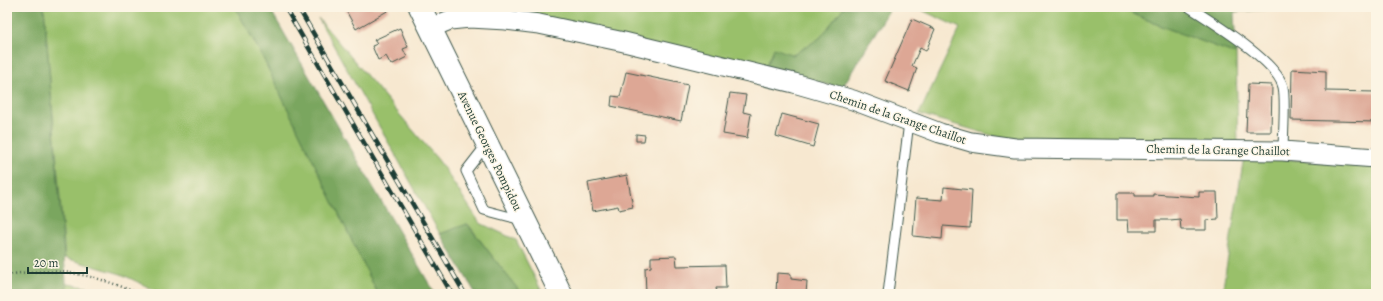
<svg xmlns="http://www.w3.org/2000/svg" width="1383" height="301" font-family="Alegreya,serif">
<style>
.green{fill:#99c06b;stroke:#5c7e50}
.forest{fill:#7aa65f;stroke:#4c724a}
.building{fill:#dda795}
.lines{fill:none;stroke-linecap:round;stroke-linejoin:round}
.service-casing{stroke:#3f574b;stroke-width:11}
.minor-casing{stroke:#3f574b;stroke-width:21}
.secondary-casing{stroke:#3f574b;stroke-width:24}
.path{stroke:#3f574b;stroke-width:2.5;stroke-dasharray:1 3;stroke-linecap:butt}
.service{stroke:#fff;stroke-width:9}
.minor{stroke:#fff;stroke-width:19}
.secondary{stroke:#fff;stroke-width:22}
.rail-casing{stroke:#1f3d34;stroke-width:4.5}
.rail{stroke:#fcf5e5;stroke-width:3;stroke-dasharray:9;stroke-linecap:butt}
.labels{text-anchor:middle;stroke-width:3;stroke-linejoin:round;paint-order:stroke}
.street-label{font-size:12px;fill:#1f3d34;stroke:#fcf5e5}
</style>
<rect width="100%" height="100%" fill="#fcf5e5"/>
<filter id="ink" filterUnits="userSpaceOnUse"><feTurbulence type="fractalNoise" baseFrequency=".025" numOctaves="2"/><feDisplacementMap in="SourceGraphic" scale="8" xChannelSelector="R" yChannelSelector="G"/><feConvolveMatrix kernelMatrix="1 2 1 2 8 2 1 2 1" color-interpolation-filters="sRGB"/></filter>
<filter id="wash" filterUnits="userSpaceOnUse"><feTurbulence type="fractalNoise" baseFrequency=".012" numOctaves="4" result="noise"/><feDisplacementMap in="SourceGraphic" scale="16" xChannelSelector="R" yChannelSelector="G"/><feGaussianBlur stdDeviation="0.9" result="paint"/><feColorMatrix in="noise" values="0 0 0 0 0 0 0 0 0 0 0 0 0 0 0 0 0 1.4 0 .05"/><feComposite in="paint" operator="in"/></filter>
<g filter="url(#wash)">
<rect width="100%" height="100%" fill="#f7e8d0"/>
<g class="green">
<polygon points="44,7 235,7 261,54 378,294 163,294 121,274 65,258"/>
<polygon points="440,7 844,7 820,38 793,55 774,49 765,70 446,11"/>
<polygon points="915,7 1118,7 1161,26 1236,54 1238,146 1001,138 919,114 960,28"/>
<polygon points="318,18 439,161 480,223 516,240 543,294 521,294 468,224 440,234"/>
<polygon points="1244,156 1376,166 1376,294 1222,294"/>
<polygon points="67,284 103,290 112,294 67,294"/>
</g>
<g class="forest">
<polygon points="7,7 44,7 67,294 7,294"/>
<polygon points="235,7 269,7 435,294 378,294 261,54"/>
<polygon points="844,7 891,7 842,88 765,70 774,48 793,55 820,38"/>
<polygon points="1118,7 1175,7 1190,13 1191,7 1302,7 1234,12 1236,54 1161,26"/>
<polygon points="467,224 517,288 521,294 476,294 440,234"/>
</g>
<g id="blocks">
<g class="building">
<polygon points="344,7 388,7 389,10 356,29"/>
<polygon points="912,19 935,29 926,51 920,48 912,66 917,68 909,91 885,81"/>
<polygon points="400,28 408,47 403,49 407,57 391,65 386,56 378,60 372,46 377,44 374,40"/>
<polygon points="1292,69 1326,71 1326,91 1376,92 1376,122 1291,120"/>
<polygon points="626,72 688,85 681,121 611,106 612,96 620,97"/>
<polygon points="1248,84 1272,85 1271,132 1246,132"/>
<polygon points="730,93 746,95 743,112 751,114 747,138 723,134"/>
<polygon points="782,114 819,124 813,147 776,136"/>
<polygon points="636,134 645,135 644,141 636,141"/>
<polygon points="627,175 633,207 619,210 618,206 593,211 588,183"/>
<polygon points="944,187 972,190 970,228 943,226 942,239 913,236 916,198 943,200"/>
<polygon points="1199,192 1217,192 1218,219 1206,220 1206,230 1181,230 1180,219 1170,220 1156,220 1156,231 1129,231 1128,220 1117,220 1117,193 1135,193 1135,196 1153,196 1153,194 1199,197"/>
<polygon points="676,256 677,266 725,265 726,288 716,288 717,294 646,294 645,268 651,267 651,257"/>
<polygon points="777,273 791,274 791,279 807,281 806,294 776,294"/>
</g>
</g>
</g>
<g filter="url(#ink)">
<use href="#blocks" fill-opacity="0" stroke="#3f574b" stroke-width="1"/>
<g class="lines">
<defs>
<g id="service">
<path d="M1189,7c23,15 88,54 94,80 3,14 0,48 0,64"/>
<polyline points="487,144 466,171 484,210 522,220"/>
<polyline points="888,294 909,122"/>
</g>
<polyline id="minor" points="430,28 450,20 470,18 506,20 539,24 624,42 794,83 853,100 940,133 971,142 1015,148 1283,151 1376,158"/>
<polyline id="secondary" points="420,7 561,294"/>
</defs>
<use href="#service" class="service-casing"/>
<use href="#minor" class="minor-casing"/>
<use href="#secondary" class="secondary-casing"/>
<path class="path" d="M7,275c52,-9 85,-1 133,19"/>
<use href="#service" class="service"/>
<use href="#minor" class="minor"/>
<use href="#secondary" class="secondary"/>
<defs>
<g id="rail">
<polyline points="285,7 452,294"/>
<polyline points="298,7 465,294"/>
</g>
</defs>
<use href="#rail" class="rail-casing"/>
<use href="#rail" class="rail"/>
</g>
</g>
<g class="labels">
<g class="street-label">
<text transform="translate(898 117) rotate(19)" y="4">Chemin de la Grange Chaillot</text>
<text transform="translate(1218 150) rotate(1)" y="4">Chemin de la Grange Chaillot</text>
<text transform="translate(490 151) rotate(64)" y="4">Avenue Georges Pompidou</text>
</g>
</g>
<rect width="1383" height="301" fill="none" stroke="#fcf5e5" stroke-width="24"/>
<path d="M28 267v6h59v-6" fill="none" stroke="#1f3d34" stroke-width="2"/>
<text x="34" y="267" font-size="12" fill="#1f3d34" stroke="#fcf5e5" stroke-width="3" paint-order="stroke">20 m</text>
</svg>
